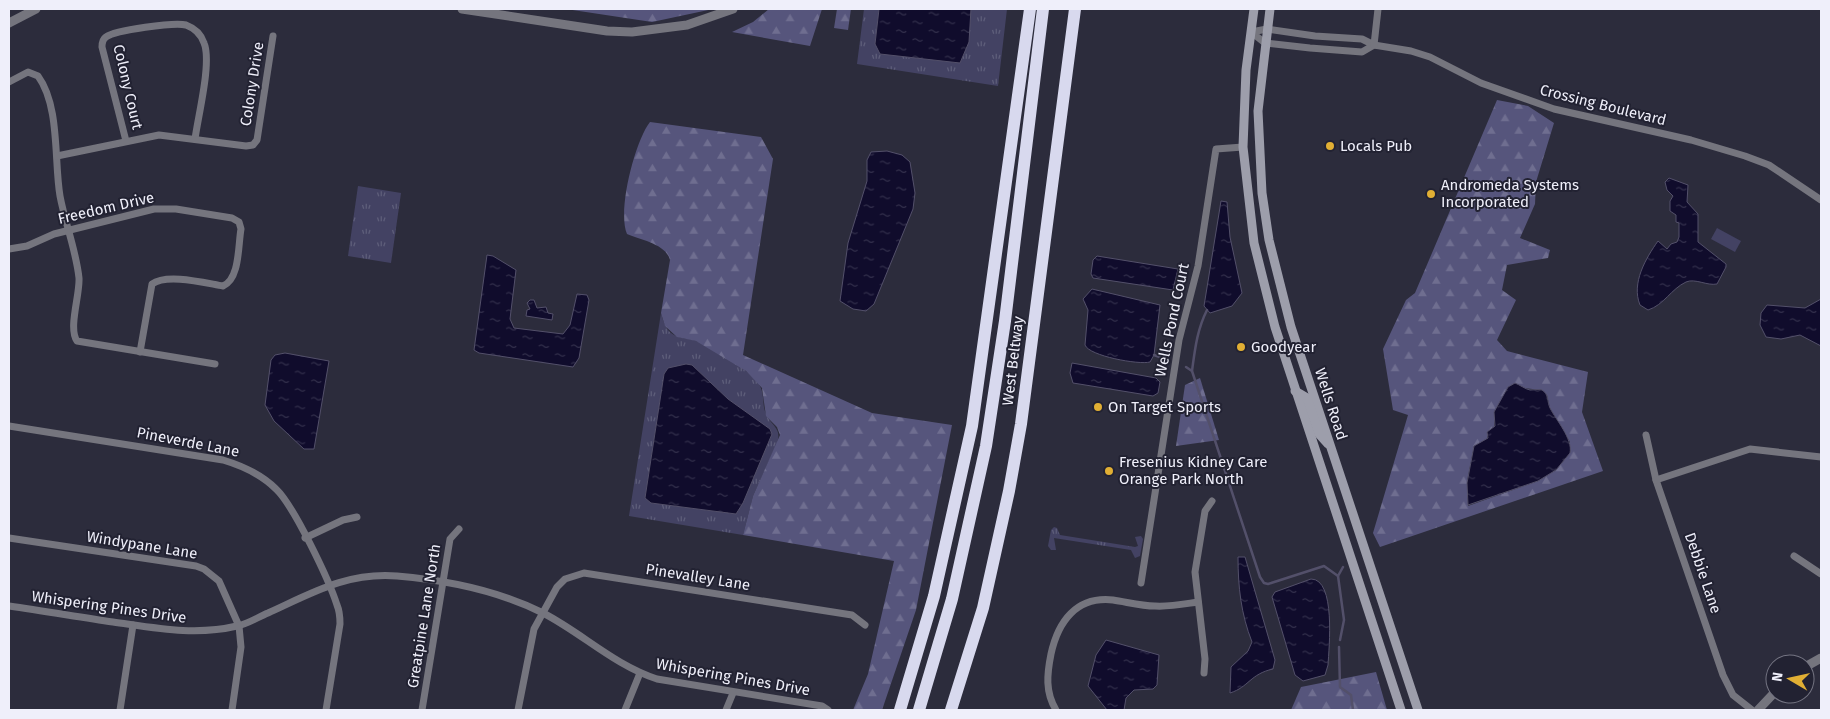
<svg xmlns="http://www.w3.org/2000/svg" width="1830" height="719" font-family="'Fira Sans',sans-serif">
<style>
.grass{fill:url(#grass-tufts);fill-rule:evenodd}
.forest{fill:url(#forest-firs);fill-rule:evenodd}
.garden{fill:#434263}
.water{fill:url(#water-ripples);stroke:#53506a}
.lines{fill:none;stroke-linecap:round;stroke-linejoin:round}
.stream{stroke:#53506a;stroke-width:2.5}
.minor{stroke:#75757e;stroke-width:7}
.tertiary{stroke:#75757e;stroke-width:9}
.secondary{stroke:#9d9eab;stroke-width:9}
.motorway{stroke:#d8d9ee;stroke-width:12}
.poi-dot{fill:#e1af34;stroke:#222232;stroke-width:2}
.labels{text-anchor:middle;stroke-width:4;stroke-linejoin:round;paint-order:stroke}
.street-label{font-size:15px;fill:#efeffa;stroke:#222232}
.poi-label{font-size:15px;fill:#efeffa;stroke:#222232;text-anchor:start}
</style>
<defs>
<pattern id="grass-tufts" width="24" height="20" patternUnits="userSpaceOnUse" patternTransform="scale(1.25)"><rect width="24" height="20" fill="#434263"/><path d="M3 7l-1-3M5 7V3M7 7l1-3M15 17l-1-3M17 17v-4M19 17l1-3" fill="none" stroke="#5e5e7a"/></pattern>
<pattern id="forest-firs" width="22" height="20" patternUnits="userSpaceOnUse" patternTransform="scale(1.25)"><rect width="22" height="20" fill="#56557c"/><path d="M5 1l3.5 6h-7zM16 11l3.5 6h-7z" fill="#6f6e90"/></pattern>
<pattern id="water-ripples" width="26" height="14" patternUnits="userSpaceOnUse" patternTransform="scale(1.25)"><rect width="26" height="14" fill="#100c2c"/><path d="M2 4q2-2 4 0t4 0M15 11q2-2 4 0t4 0" fill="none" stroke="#33304c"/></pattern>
</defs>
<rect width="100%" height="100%" fill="#2c2c3c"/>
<g class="grass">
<polygon points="864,9 879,9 875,44 972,10 971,9 1007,9 998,86 857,64"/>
<polygon points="358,186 401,193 391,263 348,256"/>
<path d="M661,313c2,7 4,15 10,20 8,6 17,5 25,8 21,8 46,24 61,41 9,10 4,21 9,32 6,13 16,14 11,29l-24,53 -10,39 -114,-19zM692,365l36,34 44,35 -29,69 -7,11 -85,-11 -6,-5 19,-124 2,-3z"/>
<polygon points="1054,527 1057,528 1060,535 1135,547 1138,546 1135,537 1141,536 1143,539 1140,556 1135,558 1131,550 1054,538 1056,550 1051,550 1048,546 1051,530"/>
</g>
<g class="forest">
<polygon points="566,9 565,9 713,9 652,22"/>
<polygon points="769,9 822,9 810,46 732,32 753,22"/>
<polygon points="837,9 851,9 848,30 834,28"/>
<path d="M1497,100l31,6 26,17 -18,59 -1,22 -15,34 30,12 -2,8 -41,7 -5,25 14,10 -19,40 10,11 81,21 -6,40 21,59 -223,76 -7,-14 35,-118 -15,-5 -10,-61 23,-49 9,-7zM1509,386l32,4 6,5 3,13 20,34v11l-14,17 -18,11 -70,25 -1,-25 7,-35 13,-6v-8l7,-4v-16z"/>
<path d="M650,122l111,15 12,22 -30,196 129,58 80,12 -36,185 -34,100h-29l15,-36 26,-113 -151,-26 10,-39 27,-61 -3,-8 -11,-11 -4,-28 -16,-17 -50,-30 -19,-4 -12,-11 -4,-13 9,-53c-4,-16 -29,-20 -43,-26 -10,-23 8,-93 23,-112z"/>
<polygon points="1200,378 1219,440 1176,446 1185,385"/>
<polygon points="1376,672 1387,710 1291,710 1301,687"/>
</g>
<polygon class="garden" points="1717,228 1741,241 1735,252 1711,239"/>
<g class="water">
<polygon points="879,9 971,9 969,42 960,63 880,54 875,44"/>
<polygon points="887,151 902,155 910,162 915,193 913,209 874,304 866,311 853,309 840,301 848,243 867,181 867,160 871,152"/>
<path d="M1669,178l19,7 -1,17 11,12v28l28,22v3l-9,17c-10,2 -22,-6 -31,-2 -15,7 -22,23 -38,28l-8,-5c-9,-22 6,-47 18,-64l9,8 4,-5 6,-2 2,-5v-14l-3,-1v-7l-6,-4v-10l3,-5 -6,-6 -2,-8z"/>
<polygon points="1221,201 1227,202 1230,237 1242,293 1232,306 1210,313 1204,306"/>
<polygon points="487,255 493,256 516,270 510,319 514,328 563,334 570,325 577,294 587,295 589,300 579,358 573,367 479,353 474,350"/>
<polygon points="1097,256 1178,269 1173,290 1093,278 1091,274 1093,260"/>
<path d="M1092,289l68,16 -6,50 -4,7c-11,3 -61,-6 -65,-17l3,-35 -5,-11z"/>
<polygon points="1821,299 1821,346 1800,335 1781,339 1766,337 1760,325 1761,313 1767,305 1805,308"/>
<polygon points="530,300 534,300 537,308 546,307 548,313 553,314 552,320 526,316 527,310 530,309 527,303"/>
<polygon points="285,353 329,361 314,449 304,449 274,421 265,405 271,360 275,355"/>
<polygon points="1072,363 1156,378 1160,382 1158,393 1153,396 1073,383 1070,373"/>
<polygon points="686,364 692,365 728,399 770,429 772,434 743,503 736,514 651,503 645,498 664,374 668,368"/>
<path d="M1515,383c5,2 10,6 15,7 4,0 8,-1 12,0 7,4 5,12 8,18 6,12 23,31 20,45l-14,17 -18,11 -70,24 -1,-22 7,-37 14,-8 -1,-6 8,-6 -1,-14 14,-25z"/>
<path d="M1238,557h7l30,103 -2,9c-23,5 -24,18 -43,24l1,-26 17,-16 4,-9c-11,-28 -14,-55 -14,-85z"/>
<path d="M1311,579c25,0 18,69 17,86l-3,10 -22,6 -8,-6 -23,-78 3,-5z"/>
<polygon points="1106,640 1159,655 1157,685 1153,689 1134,690 1126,698 1124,710 1107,710 1088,686 1096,655"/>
</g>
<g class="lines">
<g class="stream">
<path d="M1207,310c-10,20 -12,39 -15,61l68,206 4,6 4,1 56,-18 14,10 5,-9"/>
<polyline points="1154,355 1168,360"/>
<polyline points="1186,367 1192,371"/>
<polyline points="1338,576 1344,620 1340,640"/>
<polyline points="1339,647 1340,687 1351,695 1353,710"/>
</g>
<g class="minor">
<polyline points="1374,45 1362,52 1310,48 1265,43 1251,32 1267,29 1315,36 1362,39 1374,45 1411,51 1430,57 1481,83 1554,109 1691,140 1745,156 1769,165 1821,200"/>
<polyline points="1374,45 1378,9"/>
<path d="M9,82l19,-10 10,4c22,30 16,85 22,120 5,27 16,54 19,82 1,17 -11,50 -2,63l138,23"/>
<path d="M126,141l-24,-94c0,-3 1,-8 4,-10 9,-7 69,-15 80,-12 8,3 15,9 18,18 8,19 -6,73 -9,96"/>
<polyline points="57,156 159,135 246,146 253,145 257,140 273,36"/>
<path d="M9,249l18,-3 27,-12 100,-25h22l56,9 7,4 2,7c-3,16 -1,50 -18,57 -18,-3 -56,-13 -71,-2l-12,68"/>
<path d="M9,426l214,34c20,6 38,14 53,29 18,17 53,91 61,116 3,7 3,13 3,19l-14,86"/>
<polyline points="1646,435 1656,480 1723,675 1733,695 1752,710"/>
<polyline points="1656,480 1750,449 1821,457"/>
<polyline points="9,538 196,566 204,569 219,581 239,626 241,647 232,710"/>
<polyline points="305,538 343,520 357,517"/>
<polyline points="1794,556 1821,574"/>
<polyline points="1141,583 1179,340 1198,266 1216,149 1243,147"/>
<path d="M9,606c35,5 70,11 104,16 43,6 82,14 124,4 11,-2 21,-9 31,-13 44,-20 79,-41 129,-37 48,4 102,15 146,37 39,20 71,52 114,66l165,27 6,4"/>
<polyline points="1204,673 1205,659 1195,572 1205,511 1212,501"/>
<polyline points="120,710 133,625"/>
<polyline points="422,710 450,539 459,529"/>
<polyline points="518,710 534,629 557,587 565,579 584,573 852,615 865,625"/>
<polyline points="625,710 640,673"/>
<polyline points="726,710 733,693"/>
<path d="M1056,710c-11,-18 -9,-36 -5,-56 7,-32 25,-58 62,-54 14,2 28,6 42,6 14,1 29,-2 43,-4"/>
</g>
<g class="tertiary">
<polyline points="462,9 607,31 632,32 687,25 733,9"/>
<polyline points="9,23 36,9"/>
<polyline points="1805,667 1821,658"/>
<polyline points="1758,710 1775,692"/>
</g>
<g class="secondary">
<polyline points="1254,9 1246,70 1243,147 1254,243 1275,327 1401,710"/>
<polyline points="1270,9 1258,111 1262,193 1269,240 1291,327 1418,710"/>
<polyline points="1295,391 1307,398 1319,434 1328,444"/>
</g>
<g class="motorway">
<polyline points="900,710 934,596 972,426 1030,9"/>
<polyline points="919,710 952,599 986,446 1005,321 1043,9"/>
<polyline points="951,710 983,608 1009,491 1021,424 1075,9"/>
</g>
</g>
<g class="poi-dot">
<circle cx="1330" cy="146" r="5"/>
<circle cx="1431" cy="194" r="5"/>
<circle cx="1241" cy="347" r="5"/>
<circle cx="1098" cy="407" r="5"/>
<circle cx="1109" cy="471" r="5"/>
</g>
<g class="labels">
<g class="street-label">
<text transform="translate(252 84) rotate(-81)" y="5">Colony Drive</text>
<text transform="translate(128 87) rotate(77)" y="5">Colony Court</text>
<text transform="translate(1603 105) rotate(14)" y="5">Crossing Boulevard</text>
<text transform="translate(106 208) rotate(-13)" y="5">Freedom Drive</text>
<text transform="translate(1172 320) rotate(-78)" y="5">Wells Pond Court</text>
<text transform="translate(1013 361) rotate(-83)" y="5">West Beltway</text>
<text transform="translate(1331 404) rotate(72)" y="5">Wells Road</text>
<text transform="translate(188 442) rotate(11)" y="5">Pineverde Lane</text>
<text transform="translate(142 545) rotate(9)" y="5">Windypane Lane</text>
<text transform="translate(1703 573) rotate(71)" y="5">Debbie Lane</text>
<text transform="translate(698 577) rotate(9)" y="5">Pinevalley Lane</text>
<text transform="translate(109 607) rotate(8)" y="5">Whispering Pines Drive</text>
<text transform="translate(424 616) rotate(-81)" y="5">Greatpine Lane North</text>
<text transform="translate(733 677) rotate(10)" y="5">Whispering Pines Drive</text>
</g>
<g class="poi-label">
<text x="1340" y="151">Locals Pub</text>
<text x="1441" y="190">Andromeda Systems<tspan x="1441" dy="17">Incorporated</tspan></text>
<text x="1251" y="352">Goodyear</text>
<text x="1108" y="412">On Target Sports</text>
<text x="1119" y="467">Fresenius Kidney Care<tspan x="1119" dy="17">Orange Park North</tspan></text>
</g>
</g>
<rect width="1830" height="719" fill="none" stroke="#efeffa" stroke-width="20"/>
<g transform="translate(1790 679) rotate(279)"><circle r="24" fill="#222232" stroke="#747482"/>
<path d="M0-4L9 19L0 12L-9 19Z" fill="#e1af34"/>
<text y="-8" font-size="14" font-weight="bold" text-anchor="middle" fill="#efeffa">N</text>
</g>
</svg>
